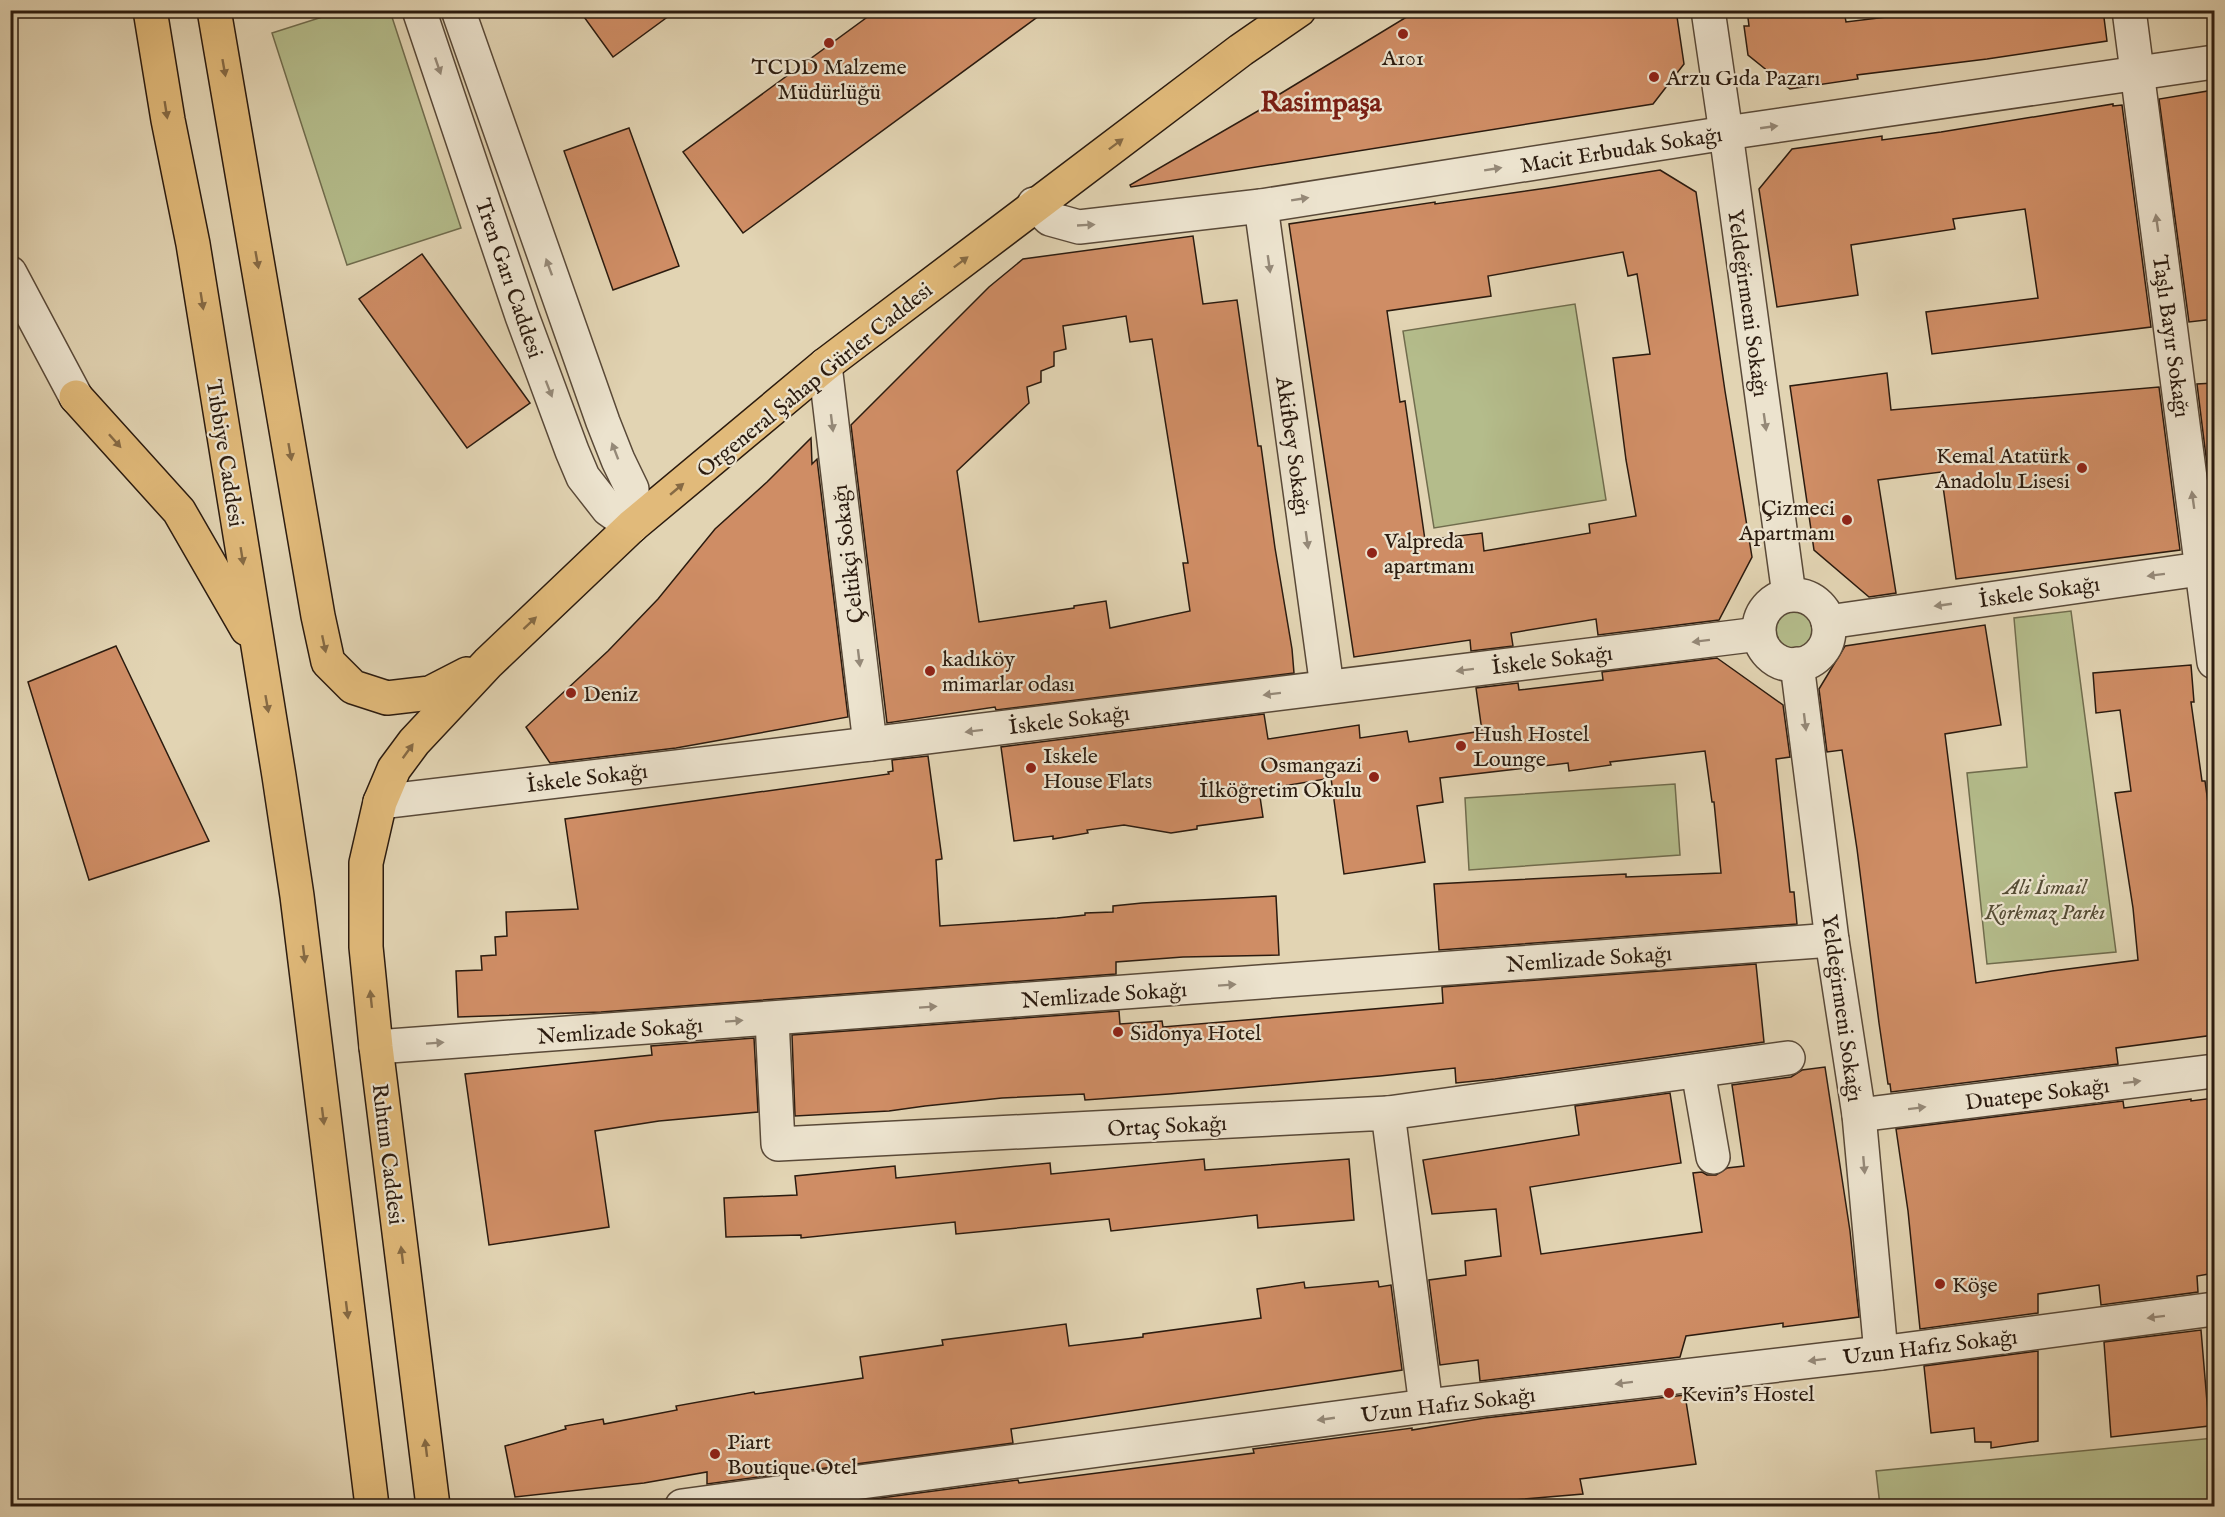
<svg xmlns="http://www.w3.org/2000/svg" width="2225" height="1517" font-family="'IM FELL English',serif">
<style>
.green{fill:#b4bc8b;stroke:#706c4d;stroke-width:1.5}
.building{fill:#cf8d65;stroke:#2b1b0f;stroke-width:1.5;fill-rule:evenodd}
.lines{fill:none;stroke-linecap:round;stroke-linejoin:round}
.street-casing{stroke:#594938;stroke-width:36}
.primary-casing{stroke:#2b1b0f;stroke-width:36}
.street{stroke:#ece3ce;stroke-width:33}
.primary{stroke:#e1ba7a;stroke-width:33}
.oneway{fill:#958978}
.oneway2{fill:#866a44}
.poi-dot{fill:#8f2418;stroke:#ece3ce;stroke-width:2}
.labels{text-anchor:middle;stroke-width:4.5;stroke-linejoin:round;paint-order:stroke}
.poi-label{font-size:22px;fill:#2b1b0f;stroke:#ece3ce;text-anchor:start}
.street-label{font-size:22px;fill:#2b1b0f;stroke:#ece3ce}
.park-label{font-size:22px;font-style:italic;fill:#544b34;stroke:#ece3ce}
.district-label{font-size:28px;font-weight:bold;fill:#7a1f14;stroke:#ece3ce}
</style>
<rect width="100%" height="100%" fill="#e2d4b3"/>
<filter id="stains"><feTurbulence type="fractalNoise" baseFrequency=".00333" numOctaves="4"/><feColorMatrix values="0 0 0 0 .2 0 0 0 0 .09 0 0 0 0 .02 0 0 0 .5 -.17"/></filter>
<radialGradient id="worn" r=".72"><stop offset=".6" stop-color="#630" stop-opacity="0"/><stop offset="1" stop-color="#630" stop-opacity=".3"/></radialGradient>
<g class="green">
<polygon points="341,11 390,11 461,228 347,265 272,33"/>
<polygon points="1575,304 1606,500 1434,528 1403,331"/>
<circle cx="1793" cy="630" r="24"/>
<polygon points="2071,611 2116,952 1987,964 1967,773 2027,767 2014,618"/>
<polygon points="1675,784 1680,855 1469,870 1465,798"/>
<polygon points="2214,1438 2214,1506 1880,1506 1876,1471"/>
</g>
<g class="building">
<polygon points="579,10 677,10 613,57"/>
<polygon points="877,10 1047,10 743,233 683,152"/>
<polygon points="1418,10 1676,10 1684,64 1653,104 1131,187 1130,185 1270,104 1270,100"/>
<polygon points="1747,10 1844,10 1846,22 1911,14 1911,10 2103,10 2107,41 1987,59 1857,75 1858,79 1790,89 1748,55 1744,26 1749,26"/>
<polygon points="2214,90 2214,319 2189,322 2159,99"/>
<polygon points="2113,104 2113,106 2122,105 2151,327 1932,354 1926,312 2038,298 2025,209 1953,219 1955,229 1851,245 1858,295 1777,307 1759,189 1792,149 1882,136 1882,140 1941,132"/>
<polygon points="629,128 679,266 613,290 564,151"/>
<path d="M1660,170l36,22 29,199 27,166 -33,63 -121,15 -2,-16 -85,14 2,13 -42,5 -1,-11 -116,17 -65,-433 146,-22v2l112,-16zM1623,252l5,24 9,-2 13,80 -37,4 13,102 10,56 -47,8 1,9 -106,18 -2,-18 -57,7 -20,-139 -5,1 -13,-91 104,-15 -3,-20z"/>
<path d="M1193,236l10,68 34,-4 21,146h3l14,102 17,101 2,24 -298,37 -1,-3 -108,16 -36,-298 138,-138 34,-28zM1126,316l4,26 22,-3 36,224h-5l7,48 -80,17 -4,-27 -32,5v2l-95,14 -22,-151 72,-68 -2,-16 14,-5v-11l13,-5v-14l12,-3 -3,-23z"/>
<polygon points="422,254 530,403 467,448 359,299"/>
<polygon points="1887,373 1891,410 2159,387 2180,550 1956,579 1941,472 1878,480 1896,593 1869,597 1814,550 1790,386"/>
<polygon points="2214,383 2214,521 2197,384"/>
<polygon points="811,438 812,464 817,459 848,717 676,748 550,763 526,727 608,651 658,599 715,529 767,482"/>
<polygon points="1985,625 2001,725 1945,734 1976,983 2052,971 2138,960 2133,908 2115,793 2131,791 2120,710 2096,713 2093,673 2191,665 2194,702 2191,702 2202,781 2205,781 2214,847 2214,1035 2116,1048 2118,1064 1891,1092 1890,1084 1888,1084 1879,1023 1857,849 1842,750 1827,752 1819,689 1845,646"/>
<polygon points="116,646 209,841 89,880 28,682"/>
<polygon points="1717,658 1783,705 1790,757 1776,759 1790,892 1794,892 1797,924 1439,950 1434,884 1626,874 1626,877 1721,873 1714,802 1712,802 1705,751 1610,762 1611,765 1569,771 1568,763 1440,778 1443,802 1417,806 1425,862 1344,874 1331,778 1259,790 1263,817 1197,826 1197,829 1171,833 1124,825 1087,830 1088,833 1053,839 1053,836 1014,841 1001,747 1264,714 1268,739 1359,725 1360,738 1407,731 1409,742 1482,731 1476,688 1518,683 1519,690 1603,680 1602,672"/>
<polygon points="928,756 942,859 936,860 940,926 1057,918 1085,915 1085,913 1113,912 1113,906 1142,903 1276,896 1279,955 1183,957 1116,962 1116,974 601,1012 458,1017 456,971 482,970 481,956 496,955 495,937 507,936 506,912 578,909 565,819 889,774 888,772 893,771 892,760"/>
<polygon points="1756,964 1764,1042 1495,1079 1456,1083 1455,1068 1380,1076 1169,1094 1085,1100 1084,1094 1002,1098 925,1106 889,1111 795,1116 792,1035 1119,1011 1120,1024 1162,1021 1163,1027 1443,1003 1442,987"/>
<polygon points="754,1038 758,1112 659,1121 595,1131 609,1227 489,1245 465,1074 652,1055 651,1046"/>
<polygon points="1825,1067 1850,1231 1859,1317 1783,1327 1783,1323 1686,1336 1680,1357 1480,1381 1478,1360 1440,1365 1429,1280 1466,1275 1465,1261 1501,1256 1496,1209 1432,1214 1423,1160 1579,1135 1575,1106 1670,1093 1681,1163 1530,1187 1541,1254 1702,1232 1693,1173 1702,1172 1707,1175 1716,1175 1727,1168 1744,1166 1732,1085 1791,1077 1802,1070"/>
<polygon points="2214,1098 2214,1273 2197,1276 2198,1292 2101,1305 2099,1285 2038,1294 2038,1313 1920,1329 1908,1211 1896,1129 2123,1101 2124,1108 2191,1099 2191,1101"/>
<polygon points="1204,1159 1205,1170 1349,1159 1354,1220 1258,1228 1257,1215 1111,1231 1109,1219 956,1234 955,1222 801,1238 801,1235 726,1237 724,1198 797,1195 795,1176 895,1166 896,1178 1050,1163 1051,1174"/>
<polygon points="1378,1281 1379,1287 1391,1285 1402,1370 1011,1429 1013,1443 707,1484 707,1472 644,1483 515,1497 505,1446 566,1429 565,1426 603,1419 604,1424 677,1410 676,1406 754,1392 755,1394 863,1378 860,1357 943,1345 942,1340 1066,1324 1069,1346 1143,1337 1143,1334 1261,1318 1257,1289 1304,1282 1305,1288"/>
<polygon points="2201,1330 2209,1426 2111,1437 2104,1342"/>
<polygon points="2038,1351 2038,1441 1991,1448 1991,1442 1975,1442 1974,1428 1931,1433 1924,1366"/>
<polygon points="1685,1395 1696,1464 1580,1479 1583,1494 1502,1501 1503,1506 819,1506 1018,1480 1019,1483 1254,1453 1253,1449 1412,1428 1412,1430 1485,1418"/>
</g>
<g class="lines">
<defs>
<g id="street">
<polyline points="419,10 522,316 572,451 583,477 608,509 632,526"/>
<polyline points="458,10 603,422 618,460 632,489 632,526"/>
<polyline points="1708,10 1726,133 1789,595"/>
<polyline points="2129,10 2214,662"/>
<polyline points="1034,204 1050,219 1079,227 1261,206 1726,133 2214,62"/>
<polyline points="1261,206 1327,687"/>
<polyline points="10,273 76,397"/>
<polyline points="825,365 870,744"/>
<circle cx="1794" cy="630" r="35"/>
<polyline points="1828,622 2214,567"/>
<polyline points="1797,664 1832,940 1859,1115 1881,1353"/>
<polyline points="380,802 870,744 1759,634"/>
<polyline points="772,1019 778,1144 1388,1113 1426,1406"/>
<polyline points="376,1047 1832,940"/>
<polyline points="1698,1071 1713,1157"/>
<polyline points="1388,1113 1788,1058"/>
<polyline points="1859,1115 2214,1071"/>
<polyline points="682,1506 1426,1406 1881,1353 2214,1309"/>
</g>
<g id="primary">
<polyline points="150,10 168,120 193,244 279,776 297,896 372,1506"/>
<polyline points="214,10 318,616 328,662 353,687 387,698 430,693 467,674"/>
<polyline points="76,397 179,511 247,629"/>
<polyline points="433,1506 376,1047 366,947 366,863 380,802 394,769 414,742 488,663 632,526 825,365 1241,50 1299,10"/>
</g>
</defs>
<use href="#street" class="street-casing"/>
<use href="#primary" class="primary-casing"/>
<use href="#street" class="street"/>
<use href="#primary" class="primary"/>
</g>
<defs><path id="oneway-solid" d="M-6-.8H1V-3.2L6.5 0L1 3.2V.8H-6Z" transform="scale(1.5)"/></defs>
<g class="oneway">
<use href="#oneway-solid" transform="translate(438 66) rotate(71)"/>
<use href="#oneway-solid" transform="translate(1769 127) rotate(-8)"/>
<use href="#oneway-solid" transform="translate(1493 169) rotate(-9)"/>
<use href="#oneway-solid" transform="translate(1300 199) rotate(-9)"/>
<use href="#oneway-solid" transform="translate(2157 223) rotate(-98)"/>
<use href="#oneway-solid" transform="translate(1086 225) rotate(-3)"/>
<use href="#oneway-solid" transform="translate(1269 264) rotate(82)"/>
<use href="#oneway-solid" transform="translate(549 267) rotate(-110)"/>
<use href="#oneway-solid" transform="translate(549 389) rotate(69)"/>
<use href="#oneway-solid" transform="translate(1765 422) rotate(82)"/>
<use href="#oneway-solid" transform="translate(832 423) rotate(83)"/>
<use href="#oneway-solid" transform="translate(615 451) rotate(-111)"/>
<use href="#oneway-solid" transform="translate(2193 500) rotate(-98)"/>
<use href="#oneway-solid" transform="translate(1307 540) rotate(82)"/>
<use href="#oneway-solid" transform="translate(2156 575) rotate(173)"/>
<use href="#oneway-solid" transform="translate(1943 605) rotate(172)"/>
<use href="#oneway-solid" transform="translate(1701 641) rotate(173)"/>
<use href="#oneway-solid" transform="translate(859 658) rotate(83)"/>
<use href="#oneway-solid" transform="translate(1465 670) rotate(173)"/>
<use href="#oneway-solid" transform="translate(1272 694) rotate(173)"/>
<use href="#oneway-solid" transform="translate(1805 722) rotate(83)"/>
<use href="#oneway-solid" transform="translate(974 731) rotate(173)"/>
<use href="#oneway-solid" transform="translate(1227 985) rotate(-4)"/>
<use href="#oneway-solid" transform="translate(928 1007) rotate(-4)"/>
<use href="#oneway-solid" transform="translate(734 1021) rotate(-4)"/>
<use href="#oneway-solid" transform="translate(435 1043) rotate(-4)"/>
<use href="#oneway-solid" transform="translate(2132 1082) rotate(-7)"/>
<use href="#oneway-solid" transform="translate(1917 1108) rotate(-7)"/>
<use href="#oneway-solid" transform="translate(1864 1165) rotate(85)"/>
<use href="#oneway-solid" transform="translate(2156 1317) rotate(173)"/>
<use href="#oneway-solid" transform="translate(1817 1360) rotate(173)"/>
<use href="#oneway-solid" transform="translate(1624 1383) rotate(173)"/>
<use href="#oneway-solid" transform="translate(1326 1419) rotate(172)"/>
</g>
<g class="oneway2">
<use href="#oneway-solid" transform="translate(224 68) rotate(80)"/>
<use href="#oneway-solid" transform="translate(166 110) rotate(81)"/>
<use href="#oneway-solid" transform="translate(1116 144) rotate(-37)"/>
<use href="#oneway-solid" transform="translate(257 260) rotate(80)"/>
<use href="#oneway-solid" transform="translate(961 262) rotate(-37)"/>
<use href="#oneway-solid" transform="translate(202 301) rotate(81)"/>
<use href="#oneway-solid" transform="translate(115 441) rotate(48)"/>
<use href="#oneway-solid" transform="translate(290 452) rotate(80)"/>
<use href="#oneway-solid" transform="translate(677 489) rotate(-40)"/>
<use href="#oneway-solid" transform="translate(242 556) rotate(81)"/>
<use href="#oneway-solid" transform="translate(530 623) rotate(-43)"/>
<use href="#oneway-solid" transform="translate(324 644) rotate(78)"/>
<use href="#oneway-solid" transform="translate(267 704) rotate(80)"/>
<use href="#oneway-solid" transform="translate(408 751) rotate(-54)"/>
<use href="#oneway-solid" transform="translate(304 954) rotate(83)"/>
<use href="#oneway-solid" transform="translate(371 999) rotate(-96)"/>
<use href="#oneway-solid" transform="translate(323 1116) rotate(83)"/>
<use href="#oneway-solid" transform="translate(402 1255) rotate(-97)"/>
<use href="#oneway-solid" transform="translate(347 1310) rotate(83)"/>
<use href="#oneway-solid" transform="translate(426 1448) rotate(-97)"/>
</g>
<g class="poi-dot">
<circle cx="1403" cy="34" r="6"/>
<circle cx="829" cy="43" r="6"/>
<circle cx="1654" cy="77" r="6"/>
<circle cx="2082" cy="468" r="6"/>
<circle cx="1847" cy="520" r="6"/>
<circle cx="1372" cy="553" r="6"/>
<circle cx="930" cy="671" r="6"/>
<circle cx="571" cy="693" r="6"/>
<circle cx="1461" cy="746" r="6"/>
<circle cx="1031" cy="768" r="6"/>
<circle cx="1374" cy="777" r="6"/>
<circle cx="1118" cy="1032" r="6"/>
<circle cx="1940" cy="1284" r="6"/>
<circle cx="1669" cy="1393" r="6"/>
<circle cx="715" cy="1454" r="6"/>
</g>
<g class="labels">
<g class="poi-label">
<text x="1403" y="65" text-anchor="middle">A101</text>
<text x="829" y="74" text-anchor="middle">TCDD Malzeme<tspan x="829" dy="25">Müdürlüğü</tspan></text>
<text x="1666" y="85">Arzu Gıda Pazarı</text>
<text x="2070" y="463" text-anchor="end">Kemal Atatürk<tspan x="2070" dy="25">Anadolu Lisesi</tspan></text>
<text x="1835" y="515" text-anchor="end">Çizmeci<tspan x="1835" dy="25">Apartmanı</tspan></text>
<text x="1384" y="548">Valpreda<tspan x="1384" dy="25">apartmanı</tspan></text>
<text x="942" y="666">kadıköy<tspan x="942" dy="25">mimarlar odası</tspan></text>
<text x="583" y="701">Deniz</text>
<text x="1473" y="741">Hush Hostel<tspan x="1473" dy="25">Lounge</tspan></text>
<text x="1043" y="763">Iskele<tspan x="1043" dy="25">House Flats</tspan></text>
<text x="1362" y="772" text-anchor="end">Osmangazi<tspan x="1362" dy="25">İlköğretim Okulu</tspan></text>
<text x="1130" y="1040">Sidonya Hotel</text>
<text x="1952" y="1292">Köşe</text>
<text x="1681" y="1401">Kevin's Hostel</text>
<text x="727" y="1449">Piart<tspan x="727" dy="25">Boutique Otel</tspan></text>
</g>
<g class="street-label">
<text transform="translate(1621 149) rotate(-9)" y="8">Macit Erbudak Sokağı</text>
<text transform="translate(510 278) rotate(71)" y="8">Tren Garı Caddesi</text>
<text transform="translate(1749 303) rotate(82)" y="8">Yeldeğirmeni Sokağı</text>
<text transform="translate(2172 336) rotate(82)" y="8">Taşlı Bayır Sokağı</text>
<text transform="translate(814 379) rotate(-39)" y="8">Orgeneral Şahap Gürler Caddesi</text>
<text transform="translate(1294 446) rotate(82)" y="8">Akifbey Sokağı</text>
<text transform="translate(226 453) rotate(81)" y="8">Tıbbiye Caddesi</text>
<text transform="translate(847 554) rotate(-97)" y="8">Çeltikçi Sokağı</text>
<text transform="translate(2039 591) rotate(-8)" y="8">İskele Sokağı</text>
<text transform="translate(1552 659) rotate(-7)" y="8">İskele Sokağı</text>
<text transform="translate(1069 719) rotate(-7)" y="8">İskele Sokağı</text>
<text transform="translate(587 777) rotate(-7)" y="8">İskele Sokağı</text>
<text transform="translate(1589 958) rotate(-4)" y="8">Nemlizade Sokağı</text>
<text transform="translate(1104 994) rotate(-4)" y="8">Nemlizade Sokağı</text>
<text transform="translate(1843 1008) rotate(82)" y="8">Yeldeğirmeni Sokağı</text>
<text transform="translate(620 1030) rotate(-4)" y="8">Nemlizade Sokağı</text>
<text transform="translate(2037 1093) rotate(-7)" y="8">Duatepe Sokağı</text>
<text transform="translate(1167 1125) rotate(-3)" y="8">Ortaç Sokağı</text>
<text transform="translate(389 1154) rotate(83)" y="8">Rıhtım Caddesi</text>
<text transform="translate(1930 1346) rotate(-7)" y="8">Uzun Hafız Sokağı</text>
<text transform="translate(1448 1404) rotate(-7)" y="8">Uzun Hafız Sokağı</text>
</g>
<g class="park-label">
<text x="2045" y="894">Ali İsmail<tspan x="2045" dy="25">Korkmaz Parkı</tspan></text>
</g>
<g class="district-label">
<text x="1321" y="111">Rasimpaşa</text>
</g>
</g>
<rect width="2225" height="1517" fill="none" stroke="#e2d4b3" stroke-width="36"/>
<rect x="12" y="12" width="2201" height="1493" fill="none" stroke="#2b1b0f" stroke-width="3"/>
<rect x="18" y="18" width="2189" height="1481" fill="none" stroke="#2b1b0f" stroke-width="1.5"/>
<rect width="100%" height="100%" filter="url(#stains)"/>
<rect width="100%" height="100%" fill="url(#worn)"/>
</svg>
